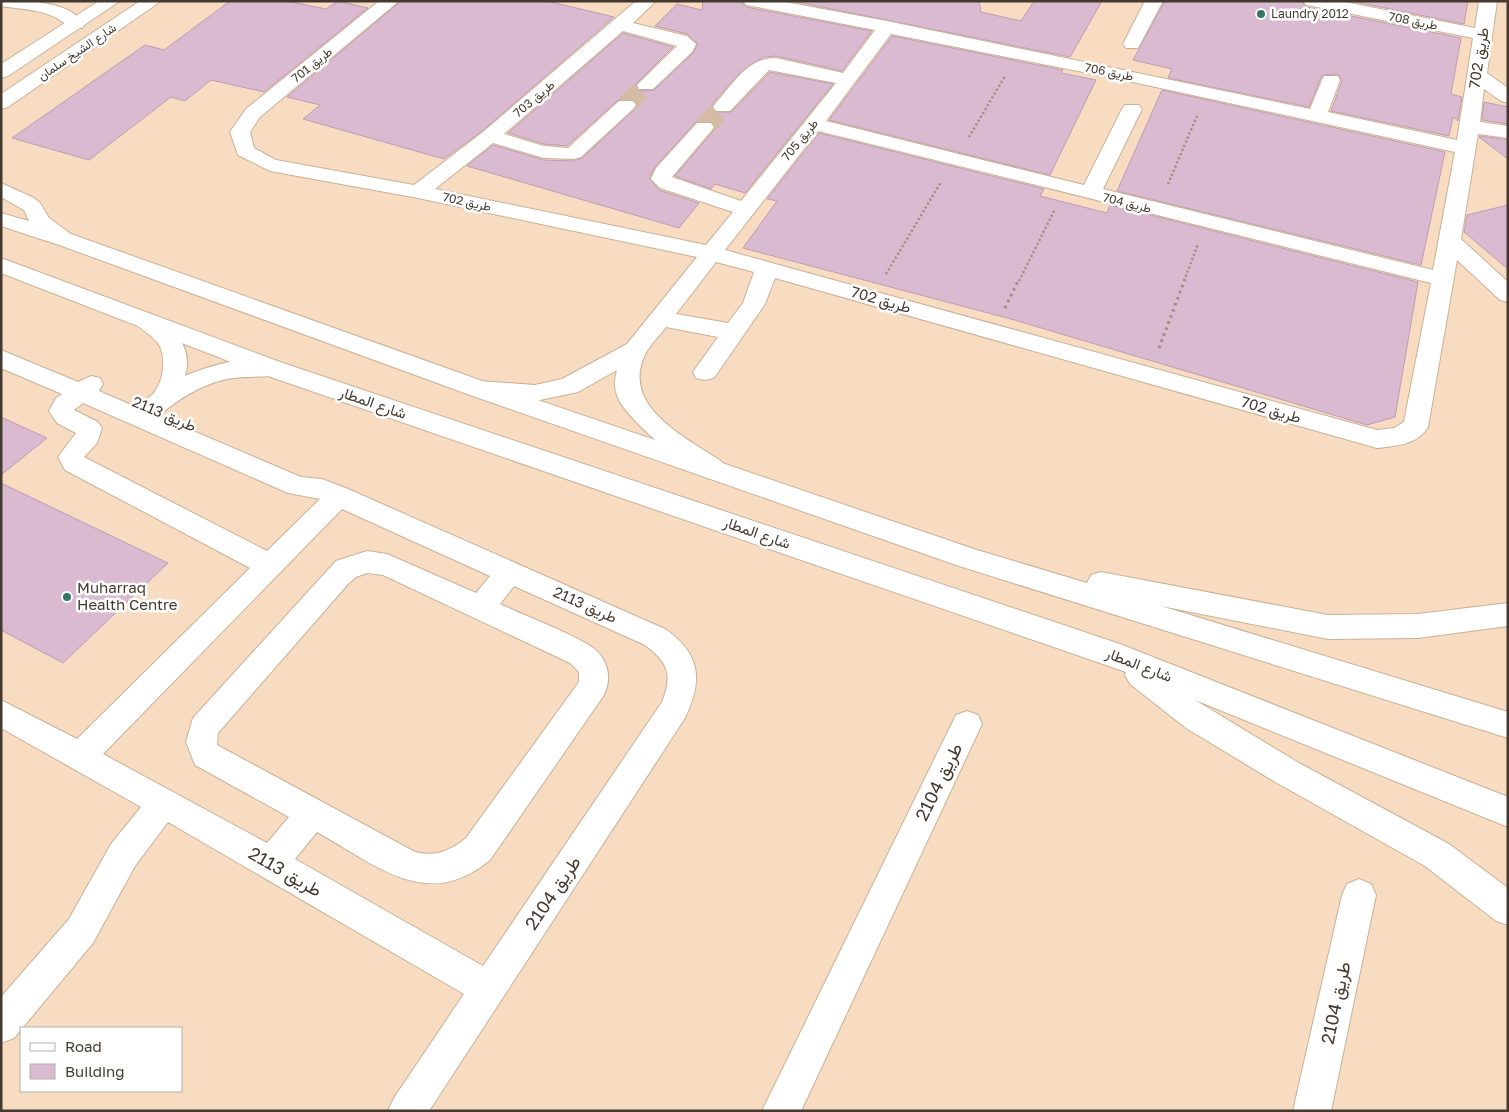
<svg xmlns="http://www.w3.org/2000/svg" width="1509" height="1112" font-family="'Golos Text',Vazirmatn,sans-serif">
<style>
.building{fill:#d9bad1;stroke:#bc9db4}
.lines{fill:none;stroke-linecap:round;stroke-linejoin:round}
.minor-tunnel{stroke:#d4bba4;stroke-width:20;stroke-dasharray:20 10;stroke-linecap:butt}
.minor-casing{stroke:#cbb096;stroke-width:2}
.major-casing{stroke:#cbb096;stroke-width:2}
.path-far1{stroke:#a08d7a;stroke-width:2.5;stroke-dasharray:2 2.5;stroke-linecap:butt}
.path{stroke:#a08d7a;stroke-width:3;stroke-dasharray:2.5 4;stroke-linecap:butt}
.minor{fill:#fff;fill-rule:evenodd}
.major{fill:#fff;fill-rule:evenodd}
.poi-dot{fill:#347768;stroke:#fff;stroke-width:2}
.labels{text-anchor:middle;stroke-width:5;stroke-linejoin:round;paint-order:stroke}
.far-poi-label{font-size:12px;fill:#44392f;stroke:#fff;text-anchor:start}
.far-street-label{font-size:12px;fill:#44392f;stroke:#fff}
.street-label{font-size:15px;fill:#44392f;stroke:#fff}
.poi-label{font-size:15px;fill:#44392f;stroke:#fff;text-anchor:start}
.near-street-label{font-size:18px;fill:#44392f;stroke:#fff}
</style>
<rect width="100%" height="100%" fill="#f8dcc1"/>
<g class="building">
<polygon points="230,1 287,1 326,9 338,1 368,8 264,92 211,80 185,101 171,97 89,160 12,138 145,45 164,50"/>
<polygon points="401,1 547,1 614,17 482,131 444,159 303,119 320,105 287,97"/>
<polygon points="703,1 741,1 746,7 872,31 842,71 776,56 765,57 756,61 741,72 714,102 711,107 714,112 731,112 770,72 833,84 745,193 715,184 711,189 675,176 716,128 711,121 696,122 655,167 649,178 659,190 699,203 679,228 467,166 493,145 544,160 574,161 582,158 634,110 638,105 634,100 618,100 567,146 544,144 508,133 623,33 673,47 635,85 639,91 654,90 693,53 698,44 687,34 655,26 677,4 702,10"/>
<polygon points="792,1 979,1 981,12 1021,21 1034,1 1102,1 1070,57"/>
<polygon points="1165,1 1301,1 1306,7 1461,38 1451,94 1462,97 1458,121 1453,117 1449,136 1331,111 1342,81 1338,74 1322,75 1309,107 1168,78 1172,69 1133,60"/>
<polygon points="1351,1 1468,1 1464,24"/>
<polygon points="892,36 1063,70 1061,73 1096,80 1050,175 829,120"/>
<polygon points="1162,90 1445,152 1421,265 1117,191"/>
<polygon points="1484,102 1508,107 1508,124 1482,120"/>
<polygon points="819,133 1044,189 1040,196 1107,213 1110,205 1418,282 1395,417 1367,425 1011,319 743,248 777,201 767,199"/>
<polygon points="1480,136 1508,140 1508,159 1479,137"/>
<polygon points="1508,205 1508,269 1464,232 1467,215"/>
<polygon points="1,417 47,438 1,475"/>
<polygon points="1,483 168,563 63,663 1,630"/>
</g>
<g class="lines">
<g class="minor-tunnel">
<polyline points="626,105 646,85"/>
<polyline points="704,127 723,107"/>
</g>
<defs>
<g id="minor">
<path d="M1,1c29,0 65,-1 84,23l-3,4h-12c-19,-19 -44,-18 -69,-22z"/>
<path d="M379,1h20l-139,116 -10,15 4,16 22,12 138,25 69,-53 153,-131h20l-23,22 54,13 9,8 -4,8 -39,37h-14l-2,-4 40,-39 -54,-15 -119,103 40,12 24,2 51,-47h14l3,4 -3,4 -52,48 -7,2 -30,-1 -51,-15 -58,46 271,56 27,-33 -73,-24 -9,-9 5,-11 41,-45h14l3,4 -3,4 -39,46 69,24 95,-118 -67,-13 -39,41h-14l-3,-4 3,-4c18,-20 31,-45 60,-45l67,15 32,-43 -123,-24 -6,-1 -3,-4h37l107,20 423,88 12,-29 2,-4h14l2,4 -12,32 129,28 16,-102 -161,-32 -6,-1 -3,-4h37l135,27 4,-27h18l-10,72 21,15v15l-7,-2 -17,-12 -4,33 28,4v12l-30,-4 -17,105 47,43v20l-8,-2 -43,-40 -29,167c-11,18 -32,19 -51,21l-602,-170 -10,26 -51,74 -9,2 -9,-2 -3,-6 25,-35 -52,-10c-6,8 -14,16 -19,24 -30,54 38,86 74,110l4,7 -4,7c-4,1 -7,2 -11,2 -21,-4 -81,-57 -91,-77 -5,-10 -5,-19 -2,-30l-39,22 -43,9 -56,-4 -9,-2 -3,-6 3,-6 9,-2 56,4 27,-6 65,-35 70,-87 -279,-59 -148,-27 -32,-16 -8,-23 16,-23zM891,34l237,47 327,71 -22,118 -330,-81 39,-80 -3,-4h-14l-3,4 -38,76 -258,-64zM818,131l613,152 -27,139 -10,6 -17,2 -652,-180zM716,262l38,10 -11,31 -15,20 -52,-9z"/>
<polygon points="1145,1 1163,1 1138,48 1126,48 1123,44"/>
<path d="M145,312c27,8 49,36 40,64 27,-12 66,-22 95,-14l3,6 -3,6c-15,4 -31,2 -47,4 -28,4 -53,20 -75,38l143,61 21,2 26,10 317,140c36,25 38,51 20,89l-256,393h-41l6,-13 70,-104 -296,-172 -33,44 -42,77 -79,95 -13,5v-46l68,-78 42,-75 30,-37 -140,-79v-28l76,39 173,-171 -185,-98 -7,-13 18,-24 -19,-10 -8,-12 7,-13 6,-4 -61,-26v-18l77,32 13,-6 9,2 3,6 -4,7 37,16c5,-4 11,-8 16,-12 12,-12 16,-42 4,-54 -7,-8 -17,-12 -23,-21l4,-5zM83,403l205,90 32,6 -53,52 -183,-94 13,-14 5,-15 -4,-6 -24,-12zM342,509l148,67 -14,17 -89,-39 -20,-3 -31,10 -143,157 -7,24 9,23 94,52 -22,26 -164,-89zM367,573l16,2 187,88 9,9v10l-113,156c-16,13 -30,19 -51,14l-198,-107 1,-12 130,-149 8,-7zM514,586l131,59c23,17 28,30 17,57l-179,264 -188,-107 22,-27c58,32 110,81 173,28l114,-165c7,-15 5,-30 -6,-43 -13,-14 -78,-38 -98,-48z"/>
<polygon points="967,711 978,715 982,724 801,1111 762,1111 956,715"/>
<polygon points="1359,879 1371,884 1376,895 1331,1111 1293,1111 1342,895 1347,884"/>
</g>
<g id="major">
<polygon points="99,1 120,1 8,76 1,78 1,64"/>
<polygon points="140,1 161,1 8,107 1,109 1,94"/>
<polygon points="1,183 34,198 40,203 49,218 71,234 488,383 974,549 1087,583 1091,575 1101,572 1328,615 1418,614 1508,603 1508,626 1418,638 1328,639 1161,606 1508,712 1508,738 959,566 470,395 62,246 1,226 1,213 29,221 24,210 1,197"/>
<polygon points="1,258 280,362 1120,644 1508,797 1508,827 1195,700 1299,763 1449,844 1508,888 1508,925 1496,921 1425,866 1277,783 1186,728 1130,684 1125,675 1126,672 262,374 1,273"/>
</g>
</defs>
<use href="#minor" class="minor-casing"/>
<use href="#major" class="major-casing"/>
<g class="path-far1">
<polyline points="969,137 1005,76"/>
<polyline points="1168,184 1197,116"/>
<polyline points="886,274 941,182"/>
<polyline points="1019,281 1054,211"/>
<polyline points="1184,281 1198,244"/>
</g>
<g class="path">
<polyline points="1005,308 1019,279"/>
<polyline points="1159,348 1185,279"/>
</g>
<use href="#minor" class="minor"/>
<use href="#major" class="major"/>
</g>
<g class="poi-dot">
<circle cx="1261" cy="14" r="5"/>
<circle cx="67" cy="597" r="5"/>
</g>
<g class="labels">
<g class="far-poi-label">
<text x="1271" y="18">Laundry 2012</text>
</g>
<g class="far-street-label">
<text transform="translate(1413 21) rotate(11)" y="4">طريق 708</text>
<text transform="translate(77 52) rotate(-34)" y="4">شارع الشيخ سلمان</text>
<text transform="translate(312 65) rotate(-39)" y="4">طريق 701</text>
<text transform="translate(1109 72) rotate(11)" y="4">طريق 706</text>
<text transform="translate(534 99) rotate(-40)" y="4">طريق 703</text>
<text transform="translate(800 140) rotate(-51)" y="4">طريق 705</text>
<text transform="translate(467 202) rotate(12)" y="4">طريق 702</text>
<text transform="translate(1127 203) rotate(14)" y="4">طريق 704</text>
</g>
<g class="street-label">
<text transform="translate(1479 58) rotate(-81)" y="5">طريق 702</text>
<text transform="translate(881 300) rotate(16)" y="5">طريق 702</text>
<text transform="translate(373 403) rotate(19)" y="5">شارع المطار</text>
<text transform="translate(1271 410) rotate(16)" y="5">طريق 702</text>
<text transform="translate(164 414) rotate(23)" y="5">طريق 2113</text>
<text transform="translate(757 533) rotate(19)" y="5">شارع المطار</text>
<text transform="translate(585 605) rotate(24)" y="5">طريق 2113</text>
<text transform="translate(1139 665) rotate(21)" y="5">شارع المطار</text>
</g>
<g class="poi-label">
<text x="77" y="593">Muharraq<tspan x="77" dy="17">Health Centre</tspan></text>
</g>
<g class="near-street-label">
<text transform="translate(939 782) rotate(-64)" y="6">طريق 2104</text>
<text transform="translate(285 872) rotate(30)" y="6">طريق 2113</text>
<text transform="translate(553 893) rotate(-56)" y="6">طريق 2104</text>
<text transform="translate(1336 1003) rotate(-78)" y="6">طريق 2104</text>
</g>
</g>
<rect width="1509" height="1112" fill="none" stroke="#44392f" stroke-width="5"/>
<rect x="20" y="1027" width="162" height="65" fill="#ffffff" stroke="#b4b0ac"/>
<rect x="30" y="1043" width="25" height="8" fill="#ffffff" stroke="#b4b0ac"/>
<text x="65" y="1052" font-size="15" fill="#44392f">Road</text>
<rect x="30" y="1064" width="25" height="15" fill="#d9bad1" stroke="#b4b0ac"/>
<text x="65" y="1077" font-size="15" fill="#44392f">Building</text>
</svg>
